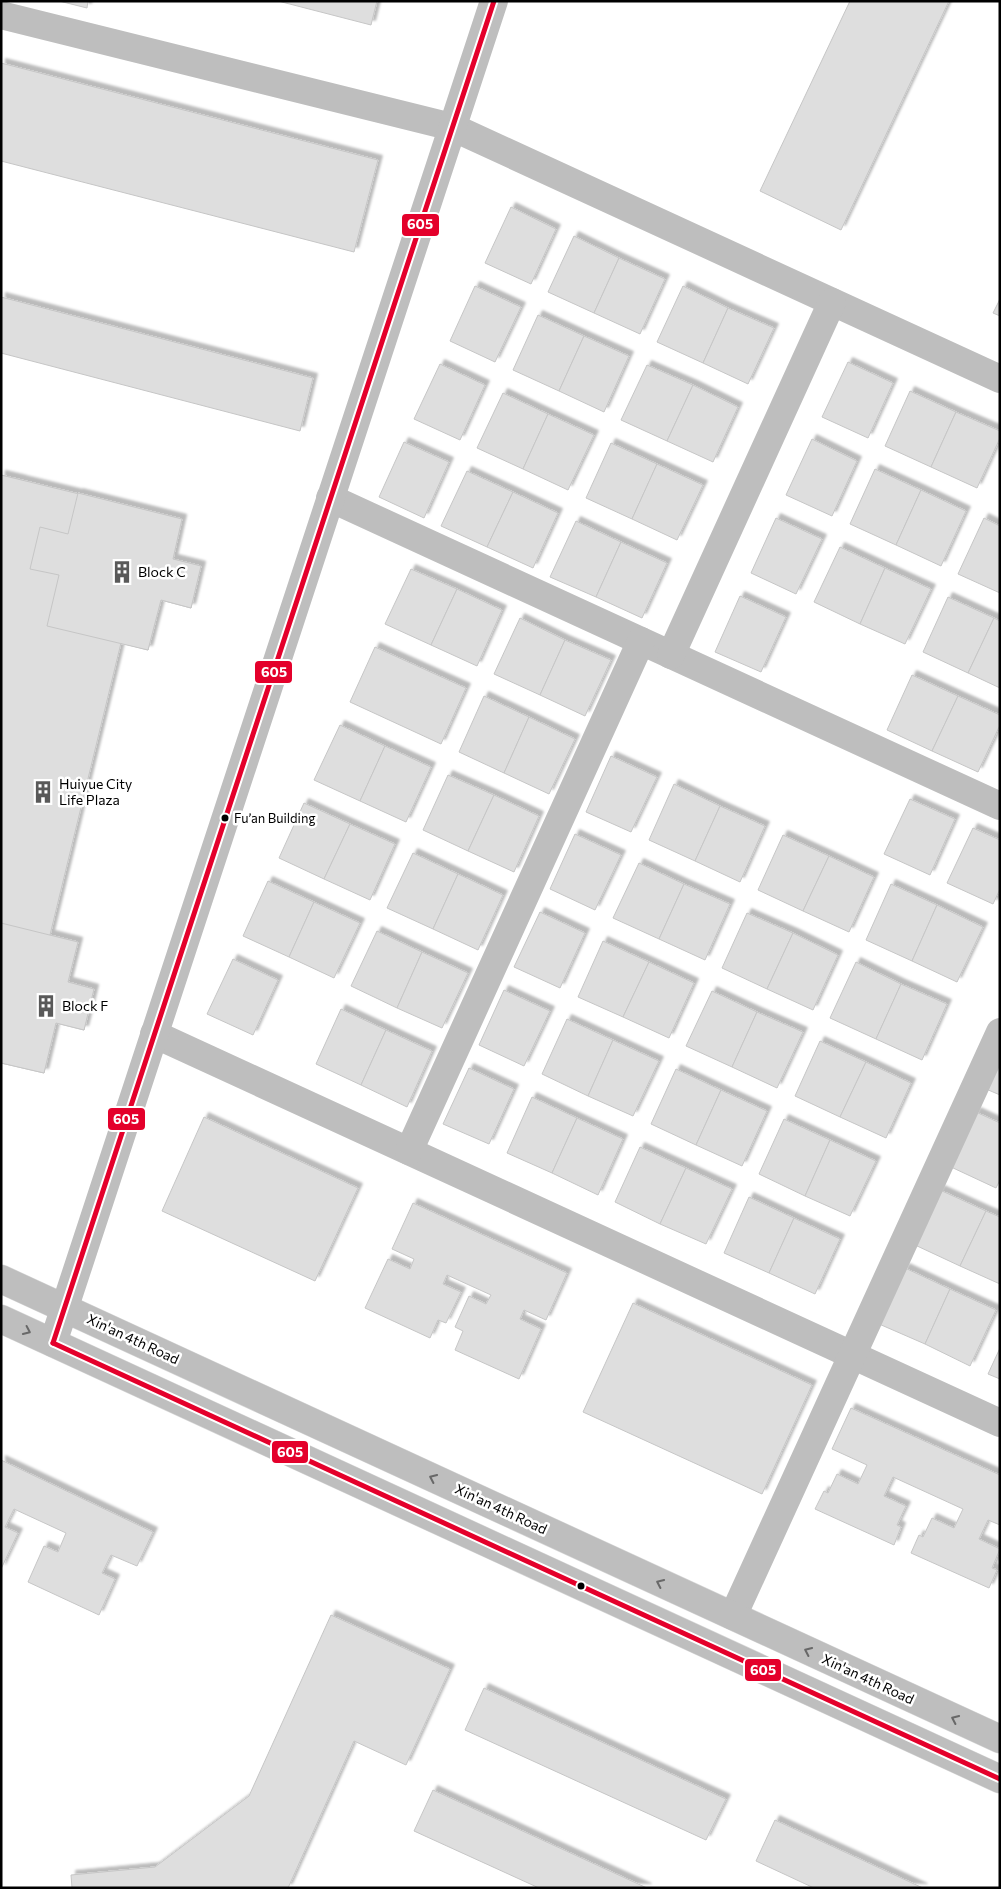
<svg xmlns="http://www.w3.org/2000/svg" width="1001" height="1889" font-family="Commissioner,sans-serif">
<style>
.building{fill:#dedede;stroke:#c6c6c6;filter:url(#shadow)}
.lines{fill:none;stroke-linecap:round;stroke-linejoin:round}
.major-casing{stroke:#dbdbdb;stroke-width:29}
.minor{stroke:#bebebe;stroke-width:28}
.major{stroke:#bebebe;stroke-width:28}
.bus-1-casing{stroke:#fff;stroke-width:9}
.bus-1{stroke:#e4002b;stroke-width:5}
.oneway{stroke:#686868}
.bus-dot{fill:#000;stroke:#fff;stroke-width:2}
.labels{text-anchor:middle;stroke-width:5;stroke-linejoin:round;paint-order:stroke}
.bus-label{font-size:13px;fill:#000;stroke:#fff;text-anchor:start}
.poi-label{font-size:14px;fill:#000;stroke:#fff;text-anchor:start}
.street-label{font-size:14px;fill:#000;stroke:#fff}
.line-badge{stroke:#fff;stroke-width:2}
.badge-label{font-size:14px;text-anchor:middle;font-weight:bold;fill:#fff}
</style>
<defs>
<filter id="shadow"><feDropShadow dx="4.5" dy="-4.5" stdDeviation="1" flood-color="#0004"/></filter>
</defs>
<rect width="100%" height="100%" fill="#fff"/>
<g class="building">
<polygon points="59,1 88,1 87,8"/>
<polygon points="278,1 377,1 371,25"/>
<polygon points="850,1 949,1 841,230 760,191"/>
<polygon points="1,63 378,160 354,252 1,161"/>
<polygon points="511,207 556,229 531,284 485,263"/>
<polygon points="574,236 619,258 594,313 548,292"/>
<polygon points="619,258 665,279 640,334 594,313"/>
<polygon points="475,286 521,307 495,362 450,341"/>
<polygon points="683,286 728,308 703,363 657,342"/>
<polygon points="1,297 313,378 300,431 1,353"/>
<polygon points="1000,299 1000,316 993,313"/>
<polygon points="728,308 774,328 748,384 703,363"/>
<polygon points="538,315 584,336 559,391 513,370"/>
<polygon points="584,336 629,356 604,412 559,391"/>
<polygon points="848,362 893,383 868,438 822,417"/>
<polygon points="440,364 485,385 460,440 414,419"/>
<polygon points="647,365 693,385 667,441 621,420"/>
<polygon points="693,385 738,407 713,462 667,441"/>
<polygon points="910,391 956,412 931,467 885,446"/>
<polygon points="503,393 548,414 523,469 477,448"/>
<polygon points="956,412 1000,431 1000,438 977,488 931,467"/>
<polygon points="548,414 594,435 568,490 523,469"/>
<polygon points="812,439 857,461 832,516 786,495"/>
<polygon points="404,442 449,462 424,518 379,497"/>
<polygon points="611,443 657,464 632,519 586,498"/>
<polygon points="657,464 703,485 677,540 632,519"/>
<polygon points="875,469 921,490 896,545 850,524"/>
<polygon points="467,471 513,492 487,547 441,526"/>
<polygon points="1,475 22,480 12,520 40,527 30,569 2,562 1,565"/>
<polygon points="1,475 182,519 173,559 201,566 191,608 161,600 148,650 121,643 50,935 78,942 68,982 94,989 84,1030 56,1023 44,1073 1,1063"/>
<polygon points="921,490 966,511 941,566 896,545"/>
<polygon points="513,492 558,513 533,568 487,547"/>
<polygon points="78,493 182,519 173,559 201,566 191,608 161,600 148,650 47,626 59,575 30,569 40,527 68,534"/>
<polygon points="776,518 822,539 796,594 751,573"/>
<polygon points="984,518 1000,526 1000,593 958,574"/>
<polygon points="576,521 621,542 596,597 550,577"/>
<polygon points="621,542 667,563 642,618 596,597"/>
<polygon points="840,547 885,568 860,624 814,602"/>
<polygon points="885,568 931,589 905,644 860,624"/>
<polygon points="411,569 457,589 431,645 385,624"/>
<polygon points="457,589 502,610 477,666 431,645"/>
<polygon points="740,596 786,617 761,672 715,652"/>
<polygon points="948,597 994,618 968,673 923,652"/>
<polygon points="520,618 565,640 540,695 494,674"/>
<polygon points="994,618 1000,621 1000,688 968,673"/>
<polygon points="565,640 611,660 585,716 540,695"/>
<polygon points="375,647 466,688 441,744 350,702"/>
<polygon points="912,675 958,696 932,751 887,730"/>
<polygon points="484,696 529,717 504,773 459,752"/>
<polygon points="958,696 1000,715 1000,725 978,772 932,751"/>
<polygon points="529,717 575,739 549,794 504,773"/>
<polygon points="340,725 385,746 360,801 314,780"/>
<polygon points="385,746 431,767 406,822 360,801"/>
<polygon points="611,756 657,777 631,832 586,812"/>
<polygon points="448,775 494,795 468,851 423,830"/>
<polygon points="674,784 720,806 695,861 649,840"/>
<polygon points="494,795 539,816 514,872 468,851"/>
<polygon points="910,799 955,819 930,875 884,854"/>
<polygon points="304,803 350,824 324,879 279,858"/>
<polygon points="720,806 765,826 740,882 695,861"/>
<polygon points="350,824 395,844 370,900 324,879"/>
<polygon points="973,828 1000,840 1000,889 993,904 947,883"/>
<polygon points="575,834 621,855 595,910 550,889"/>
<polygon points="783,835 829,856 803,911 758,890"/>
<polygon points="413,853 458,874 433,929 387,908"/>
<polygon points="829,856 874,877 849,932 803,911"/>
<polygon points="639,863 684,884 659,939 613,918"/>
<polygon points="458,874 503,895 478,950 433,929"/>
<polygon points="268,881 314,902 289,957 243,936"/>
<polygon points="684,884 730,904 705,960 659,939"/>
<polygon points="891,884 937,905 912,961 866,940"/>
<polygon points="314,902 360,923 334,978 289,957"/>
<polygon points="937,905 983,927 957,982 912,961"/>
<polygon points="540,912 585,933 560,988 514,967"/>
<polygon points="747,913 793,933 767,989 722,968"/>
<polygon points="1,923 78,942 68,982 94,989 84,1030 56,1023 44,1073 1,1063"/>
<polygon points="377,931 422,952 397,1008 351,986"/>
<polygon points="793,933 838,955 813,1010 767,989"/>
<polygon points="603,941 649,962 623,1017 578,997"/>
<polygon points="422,952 468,973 442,1028 397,1008"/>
<polygon points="233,959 278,980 253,1035 207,1014"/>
<polygon points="649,962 694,983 669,1038 623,1017"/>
<polygon points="856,962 901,984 876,1039 830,1018"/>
<polygon points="901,984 947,1004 922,1060 876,1039"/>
<polygon points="504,990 550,1011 524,1066 479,1045"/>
<polygon points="712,991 757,1012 732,1067 686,1046"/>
<polygon points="341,1009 386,1030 361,1085 316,1064"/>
<polygon points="757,1012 803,1032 777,1088 732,1067"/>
<polygon points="567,1019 613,1040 588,1096 542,1074"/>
<polygon points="386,1030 432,1051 407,1107 361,1085"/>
<polygon points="613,1040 659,1061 633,1116 588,1096"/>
<polygon points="820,1041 866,1062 840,1117 795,1096"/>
<polygon points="1000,1059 1000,1095 986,1089"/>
<polygon points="866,1062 911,1083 886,1138 840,1117"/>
<polygon points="469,1068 514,1089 489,1144 443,1124"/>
<polygon points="676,1069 721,1090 696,1145 651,1124"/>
<polygon points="721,1090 767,1111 742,1166 696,1145"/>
<polygon points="532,1097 577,1118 552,1173 507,1153"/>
<polygon points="976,1112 1000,1123 1000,1180 996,1188 951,1167"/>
<polygon points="204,1117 358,1188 315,1281 162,1211"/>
<polygon points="577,1118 623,1139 598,1195 552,1173"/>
<polygon points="784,1119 830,1140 805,1196 759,1174"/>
<polygon points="830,1140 876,1161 850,1216 805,1196"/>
<polygon points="640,1147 686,1168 660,1224 615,1202"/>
<polygon points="686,1168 732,1189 706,1244 660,1224"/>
<polygon points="940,1190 986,1211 960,1266 915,1245"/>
<polygon points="749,1197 794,1218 769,1273 724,1253"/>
<polygon points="413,1203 567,1273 546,1320 524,1310 520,1319 541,1329 519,1379 455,1350 463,1331 455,1327 469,1296 486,1304 491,1295 447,1275 443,1284 461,1292 446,1323 438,1320 430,1338 365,1308 388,1259 410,1269 414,1259 392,1249"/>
<polygon points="986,1211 1000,1217 1000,1284 960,1266"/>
<polygon points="794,1218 840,1239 815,1294 769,1273"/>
<polygon points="905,1268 950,1289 925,1344 879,1324"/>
<polygon points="950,1289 996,1310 970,1366 925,1344"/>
<polygon points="633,1303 812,1385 762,1494 583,1412"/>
<polygon points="1000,1348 1000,1379 988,1374"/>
<polygon points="851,1408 1000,1475 1000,1525 988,1520 979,1539 1000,1549 992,1568 997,1570 989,1588 911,1553 919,1535 923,1537 932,1518 954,1528 963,1509 893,1477 884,1496 906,1506 897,1525 901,1527 894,1545 815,1509 824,1491 828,1493 837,1474 858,1484 867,1465 832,1449"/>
<polygon points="1,1460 153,1532 137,1566 111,1555 102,1573 115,1579 99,1615 28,1582 44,1546 58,1552 66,1533 14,1509 5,1527 18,1533 1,1569"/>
<polygon points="331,1615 450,1669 406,1765 354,1741 288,1888 72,1888 71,1875 155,1867 249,1796"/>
<polygon points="484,1688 726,1799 706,1840 465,1730"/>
<polygon points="433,1790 647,1888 539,1888 414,1831"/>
<polygon points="775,1820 923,1888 814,1888 756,1861"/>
</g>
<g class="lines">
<defs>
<g id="major">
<polyline points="1,1279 1000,1739"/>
<polyline points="1,1319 1000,1779"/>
</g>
</defs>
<use href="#major" class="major-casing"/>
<g class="minor">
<polyline points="1,15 452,127 1000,379"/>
<polyline points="330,498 1000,806"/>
<polyline points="671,655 832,302"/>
<polyline points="154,1034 1000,1423"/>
<polyline points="409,1151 641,641"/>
<polyline points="53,1343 494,1"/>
<polyline points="733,1616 1000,1032"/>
</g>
<use href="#major" class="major"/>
<defs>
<g id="bus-1">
<polyline points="53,1343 494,1"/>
<polyline points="53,1343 1000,1779"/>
</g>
</defs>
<use href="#bus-1" class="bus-1-casing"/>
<use href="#bus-1" class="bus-1"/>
</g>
<defs><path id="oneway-chevron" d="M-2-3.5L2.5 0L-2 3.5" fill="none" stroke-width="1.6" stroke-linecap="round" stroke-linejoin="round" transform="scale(1.25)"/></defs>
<g class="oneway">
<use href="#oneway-chevron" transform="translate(27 1331) rotate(25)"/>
<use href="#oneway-chevron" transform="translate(433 1478) rotate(-155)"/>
<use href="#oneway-chevron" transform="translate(660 1583) rotate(-155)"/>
<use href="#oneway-chevron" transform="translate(808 1651) rotate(-155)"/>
<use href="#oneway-chevron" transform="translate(955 1719) rotate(-155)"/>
</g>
<defs>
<symbol id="building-bare" viewBox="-9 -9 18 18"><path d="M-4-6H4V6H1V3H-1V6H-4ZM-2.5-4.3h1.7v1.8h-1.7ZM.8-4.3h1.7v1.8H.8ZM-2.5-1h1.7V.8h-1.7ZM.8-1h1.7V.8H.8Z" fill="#595959" stroke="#fff" stroke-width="2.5" paint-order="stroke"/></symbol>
</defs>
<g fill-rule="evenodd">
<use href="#building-bare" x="106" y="556" width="32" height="32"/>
<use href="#building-bare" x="27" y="776" width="32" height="32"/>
<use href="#building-bare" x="30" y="990" width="32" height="32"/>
</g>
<g class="bus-dot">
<circle cx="225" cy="818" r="4.5"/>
<circle cx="581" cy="1586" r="4.5"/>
</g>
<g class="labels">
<g class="bus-label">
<text x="234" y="823">Fu’an Building</text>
</g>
<g class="poi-label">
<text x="138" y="577">Block C</text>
<text x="59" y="789">Huiyue City<tspan x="59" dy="16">Life Plaza</tspan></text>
<text x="62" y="1011">Block F</text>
</g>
<g class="street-label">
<text transform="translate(133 1339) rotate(25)" y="5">Xin'an 4th Road</text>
<text transform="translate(501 1509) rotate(25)" y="5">Xin'an 4th Road</text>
<text transform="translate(868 1679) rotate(25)" y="5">Xin'an 4th Road</text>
</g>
</g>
<g class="line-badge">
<rect x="401" y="213" width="39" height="24" rx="5" fill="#e4002b"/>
<rect x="254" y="660" width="39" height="24" rx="5" fill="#e4002b"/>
<rect x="107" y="1107" width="39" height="24" rx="5" fill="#e4002b"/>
<rect x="271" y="1440" width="38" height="24" rx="5" fill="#e4002b"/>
<rect x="744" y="1658" width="38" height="24" rx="5" fill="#e4002b"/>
</g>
<g class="badge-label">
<text x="420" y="229">605</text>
<text x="274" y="677">605</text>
<text x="126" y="1124">605</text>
<text x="290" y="1457">605</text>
<text x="763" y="1675">605</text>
</g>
<rect width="1001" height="1889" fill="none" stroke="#000000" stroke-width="5"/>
</svg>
